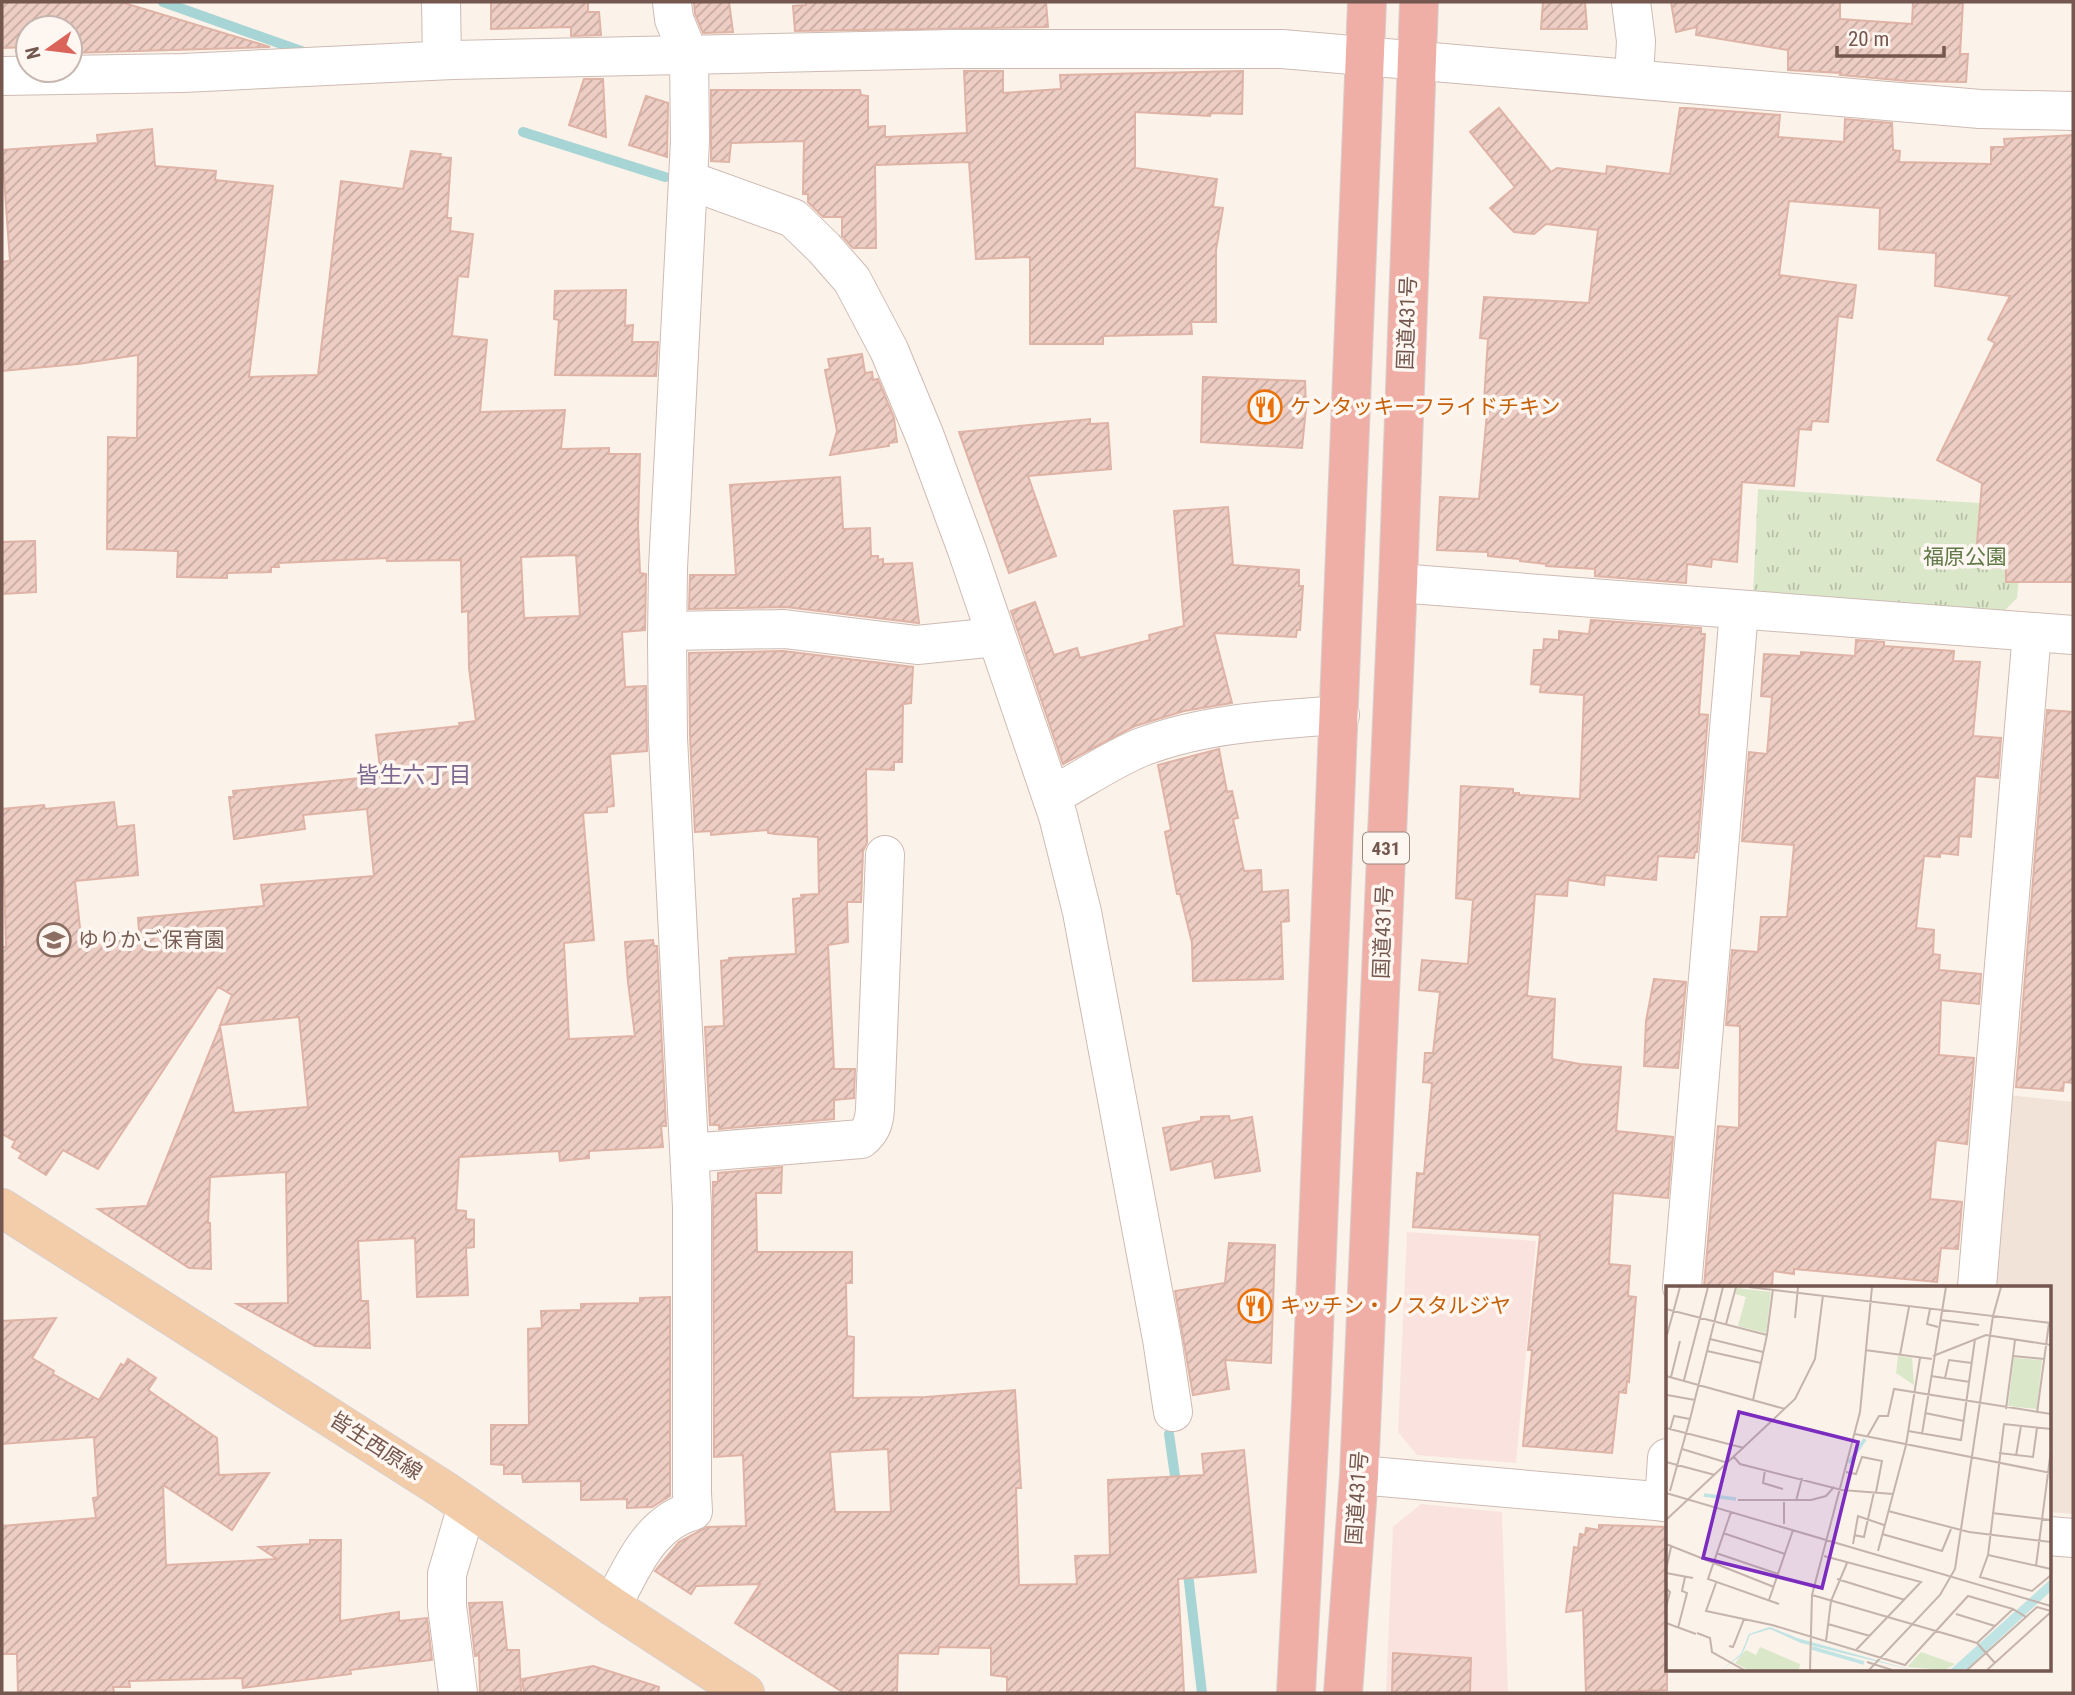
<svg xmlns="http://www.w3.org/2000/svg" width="2075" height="1695" font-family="'Roboto Condensed','Noto Sans JP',sans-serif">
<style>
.residential{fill:#f2e3d9}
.commercial{fill:#fae3df}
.park{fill:url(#park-tufts)}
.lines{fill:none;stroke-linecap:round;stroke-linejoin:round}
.stream{stroke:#a7d4d4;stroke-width:10}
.building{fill:url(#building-hatch);stroke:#dfb3a6;stroke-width:2;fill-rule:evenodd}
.minor-casing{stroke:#cebbb3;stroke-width:40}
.major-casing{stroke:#d8d0ce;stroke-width:40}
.highway-casing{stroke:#d8d0ce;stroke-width:40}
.minor{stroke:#fff;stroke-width:38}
.major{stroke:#f3cda9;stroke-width:38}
.highway{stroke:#efafa7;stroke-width:38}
.labels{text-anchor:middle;stroke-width:7;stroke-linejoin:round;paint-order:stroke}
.shield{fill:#fef6f0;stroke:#9d877f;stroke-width:2}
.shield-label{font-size:19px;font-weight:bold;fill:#74574f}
.street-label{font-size:21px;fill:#74574f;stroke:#fef6f0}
.food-label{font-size:21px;fill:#c56008;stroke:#fef6f0;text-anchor:start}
.park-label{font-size:21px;fill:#5e7848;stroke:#fef6f0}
.education-label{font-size:21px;fill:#785e54;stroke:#fef6f0;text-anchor:start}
.neighbourhood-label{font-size:23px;fill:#7c678f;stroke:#fef6f0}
.inset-river{fill:none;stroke:#c0e3e3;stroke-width:3.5}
.inset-road{fill:none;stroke:#c5b4ac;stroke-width:2}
.view{fill:#7b2cbf;fill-opacity:0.15;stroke:#7b2cbf;stroke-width:3.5}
.inset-edge{fill:none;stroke:#74574f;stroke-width:3.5}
</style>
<defs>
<pattern id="park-tufts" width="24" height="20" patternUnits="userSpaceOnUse" patternTransform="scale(1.75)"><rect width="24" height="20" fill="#dae8c9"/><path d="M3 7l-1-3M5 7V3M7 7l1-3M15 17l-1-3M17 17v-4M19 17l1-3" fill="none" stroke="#b5bfa6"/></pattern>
<pattern id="building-hatch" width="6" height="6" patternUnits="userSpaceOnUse" patternTransform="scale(1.75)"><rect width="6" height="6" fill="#eecec4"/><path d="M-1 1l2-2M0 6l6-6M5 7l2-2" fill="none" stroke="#c5aaa2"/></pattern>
</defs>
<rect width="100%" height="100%" fill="#fbf2ea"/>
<polygon class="residential" points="2008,1095 2073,1102 2073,1514 2049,1512 2049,1287 1992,1287"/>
<g class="commercial">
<polygon points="1407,1232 1536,1241 1516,1463 1417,1455 1398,1432"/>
<polygon points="1421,1504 1502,1512 1508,1693 1386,1693 1393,1527"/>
</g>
<polygon class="park" points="1758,489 2026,506 2017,598 2001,614 1753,595"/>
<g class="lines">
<g class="stream">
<polyline points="163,2 304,52"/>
<polyline points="523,132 665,177"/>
<polyline points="1169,1434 1177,1490"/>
<polyline points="1187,1565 1202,1693"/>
</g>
</g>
<g class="building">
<polygon points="2,2 121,2 270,47 70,53 70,28 28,28 28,47 2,48"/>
<polygon points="491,2 588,2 588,12 599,12 601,35 571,36 571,27 491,29"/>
<polygon points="694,2 729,2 733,32 703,33 695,14"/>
<polygon points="806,2 1046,2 1048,27 795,31 793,6 806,5"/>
<polygon points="1543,2 1585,2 1587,29 1541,29"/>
<polygon points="1671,2 1840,2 1840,19 1912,24 1913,2 1963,2 1960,54 1968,54 1966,82 1907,81 1840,75 1841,73 1788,70 1788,50 1696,35 1697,27 1676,32"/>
<polygon points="964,71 1003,71 1003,93 1061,89 1060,75 1243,71 1242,114 1211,113 1210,116 1135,112 1135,168 1217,179 1213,207 1223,208 1216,250 1216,322 1191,322 1192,334 1103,336 1103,344 1030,344 1030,257 976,259 969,162 875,165 876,248 853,248 842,236 842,217 823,217 808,202 808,194 803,194 804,141 731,143 729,162 711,161 711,90 860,90 861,95 868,96 868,127 885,126 885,137 967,133"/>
<polygon points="584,79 603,79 606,137 569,125"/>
<polygon points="646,96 668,103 667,157 629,145"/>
<polygon points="1499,108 1551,172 1557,168 1606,174 1607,166 1670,174 1680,108 1687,108 1780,115 1778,137 1844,142 1845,119 1892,123 1893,150 1900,151 1899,162 1991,164 1991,147 2005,147 2004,139 2073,135 2073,582 2006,582 2006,568 1975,567 1982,483 1937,460 1995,343 1988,339 2010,296 1935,286 1936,253 1879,249 1880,208 1789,201 1779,275 1856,285 1852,318 1838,316 1828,422 1812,421 1811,430 1799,429 1794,486 1742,482 1737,562 1712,559 1711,567 1687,564 1686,583 1595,576 1595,569 1546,566 1546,564 1520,561 1520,559 1488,556 1488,552 1437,550 1440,497 1479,499 1488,402 1484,401 1488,339 1480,338 1484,297 1589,303 1598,230 1546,224 1534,234 1514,232 1490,208 1515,187 1470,132"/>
<path d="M152,129l3,37 61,5 -1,9 58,6 -24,191 69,-2 23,-194 62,8 8,-38 30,3 -1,3 11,1 -4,60h4l-1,13 23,3 -5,43 -10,-1 -6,60 35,4 -7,72 85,-2 -4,39 48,-1v6h31l-2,72 2,47 6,1 -1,56 -23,2 3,55 21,-1 1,65 -37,3 4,52 -7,1v5l-24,1 11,127 -30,3 5,96 66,-3 -7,-54 -3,-40 28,-2 1,6h3l9,180h-5l2,21 -74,4v7l-29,3 -1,-10 -100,6 -3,53 10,1v8l8,1v27l-8,1 2,47 -51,2 -2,-59 -57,3 3,60h7l2,47 -55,-2 -78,-42 51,-1 -2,-131 -76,5 -2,46h2l1,46 -22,-1 -91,-59 49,-3 73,-180 14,87 74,-6 -9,-90 -79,8 12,-30 -14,-8 -120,182 -35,-19 -17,25 -27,-17 3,-5 -10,-6 3,-6 -13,-7v-187h4l-2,-69h-2v-69l42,-4 1,4 69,-7 3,25 17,-2 4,50 -63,6 6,56 58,-6 -1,-13 126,-12 -3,-21 113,-9 -7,-67 -64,6 2,14 -71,10 -5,-42h5l-1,-6 148,-15 -5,-41 84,-9 -1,-3 17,-2 -7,-53 -1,-57 -6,1 -1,-52 -74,1v-3l-109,5 1,4h-8v5l-44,1v5l-50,-1 1,-26 -71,-2 1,-112 29,1 1,-83 -60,9 -76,7v-109l8,-1 -8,-111 96,-7 -1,-8zM576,555l4,61 -56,2 -3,-61z"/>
<polygon points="626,290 625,326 633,325 632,342 658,342 656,376 555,375 559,320 554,319 555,291"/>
<polygon points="862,354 865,373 872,372 873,380 878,379 894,418 897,442 889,443 889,446 830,455 837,431 825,370 830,369 828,359"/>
<polygon points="1203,377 1305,381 1306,408 1302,448 1201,442"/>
<polygon points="1090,419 1090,424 1108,423 1111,469 1028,476 1056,556 1009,573 959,432"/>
<polygon points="840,477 843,529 870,528 871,556 878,556 878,560 883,559 883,564 912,563 919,623 786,607 689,609 690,575 736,575 730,485"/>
<polygon points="1228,507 1233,565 1299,570 1299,586 1303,586 1300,630 1297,630 1296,637 1214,633 1232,703 1184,711 1135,726 1063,764 1011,611 1035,602 1054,655 1077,648 1080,658 1150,640 1149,635 1184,626 1174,511"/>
<polygon points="35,541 36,592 2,594 2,542"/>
<polygon points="1591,620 1701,628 1701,634 1705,634 1699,714 1708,715 1697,852 1695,852 1694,858 1658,856 1656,880 1605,875 1604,885 1568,880 1567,896 1535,894 1527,996 1555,999 1552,1059 1580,1064 1621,1067 1616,1131 1673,1137 1668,1198 1613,1193 1609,1264 1630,1266 1628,1296 1636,1297 1629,1382 1627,1381 1626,1393 1619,1392 1612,1453 1523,1446 1532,1350 1528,1350 1540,1235 1413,1227 1417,1173 1424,1174 1432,1083 1423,1082 1425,1053 1433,1053 1440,992 1419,990 1422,960 1468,964 1473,900 1456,898 1461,786 1513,789 1513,793 1519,793 1519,795 1580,799 1584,695 1540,692 1541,685 1531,684 1534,650 1543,650 1544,639 1559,640 1559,631 1589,634"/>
<polygon points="1856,640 1884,642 1884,646 1954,651 1953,661 1980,662 1973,736 2001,738 1998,778 1975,776 1971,837 1959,836 1958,855 1940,853 1940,857 1924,856 1916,928 1934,930 1933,954 1940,955 1939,970 1981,974 1979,1004 1941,1000 1939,1055 1974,1058 1967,1144 1936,1140 1930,1199 1962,1202 1958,1249 1941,1248 1937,1282 1794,1269 1794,1274 1773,1271 1772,1287 1704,1287 1718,1126 1739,1128 1740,1026 1726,1025 1732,950 1758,952 1761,917 1787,917 1794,845 1742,841 1749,752 1767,754 1772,697 1761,696 1764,654 1801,656 1801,652 1855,656"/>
<polygon points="783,651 913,667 911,703 903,704 902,762 894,762 894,770 866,769 867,843 863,851 861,902 847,902 848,942 828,945 834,1069 855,1069 854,1098 834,1100 834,1119 719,1129 719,1125 710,1125 705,1027 724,1026 721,961 729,960 729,958 796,954 793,899 802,898 801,895 819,894 818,837 775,834 768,833 768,830 711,835 711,831 695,832 690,737 689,653"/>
<polygon points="2047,710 2073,712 2073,1083 2064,1082 2063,1091 2016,1087"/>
<polygon points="1219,749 1227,792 1232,791 1238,818 1233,819 1244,871 1261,870 1262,892 1288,890 1289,921 1281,922 1283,979 1193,981 1192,943 1180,894 1177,894 1165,832 1171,830 1158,765"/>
<polygon points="1654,979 1686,982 1678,1068 1644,1066 1646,1021"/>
<polygon points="1229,1116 1230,1121 1252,1117 1260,1171 1215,1178 1212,1161 1171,1170 1163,1128 1201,1121 1201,1117"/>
<path d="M782,1167l-1,26h-25l1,59h95v31h-6l1,53 7,1 -1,61 73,-1 89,-7 6,98h-5l3,97 58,-1 -2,-28 35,-1 -2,-75 96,-5 -2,-21 42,-4 12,122 -78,7 6,114h-177v-16l-16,-2v-27l-52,-1 -1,7 -40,-1 -1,40h-53l-109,-70 25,-39 -64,2 -5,8 -36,-23 24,-29 28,-15 39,-1 -3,-71 -29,2 -1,-275h5v-9zM888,1449l3,63h-56l-5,-60z"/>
<polygon points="1229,1243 1275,1245 1271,1363 1225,1360 1229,1389 1193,1395 1175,1291 1225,1283"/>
<polygon points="670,1297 670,1496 652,1507 627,1508 627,1499 581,1500 581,1481 523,1482 522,1474 504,1474 504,1465 491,1464 491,1425 529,1425 528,1329 542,1328 541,1311 581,1310 581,1304 640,1303 640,1298"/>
<polygon points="56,1318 32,1358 54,1371 53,1374 99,1400 121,1364 124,1366 128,1359 156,1378 148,1390 217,1438 219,1475 269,1473 232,1530 163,1485 166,1565 277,1559 259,1547 310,1544 310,1540 341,1540 340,1621 399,1612 399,1621 427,1618 432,1660 350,1670 351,1674 243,1688 242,1678 129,1681 130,1687 113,1687 114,1693 18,1693 17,1654 2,1654 2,1526 96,1518 93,1498 98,1497 94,1437 2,1444 2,1321"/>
<polygon points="1599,1525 1667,1527 1667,1690 1586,1693 1583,1610 1566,1612 1574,1547 1578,1548 1580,1534 1585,1535 1586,1528 1599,1530"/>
<polygon points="502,1602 507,1650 519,1650 521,1693 480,1693 479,1655 475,1656 469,1603"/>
<polygon points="1393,1653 1471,1658 1470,1693 1392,1693"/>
<polygon points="593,1666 659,1687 658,1693 524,1693 522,1679"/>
</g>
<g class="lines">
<defs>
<g id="minor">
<polyline points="441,2 442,60"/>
<polyline points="1631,2 1636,41 1634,79"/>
<polyline points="2,76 183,73 452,60 952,49 1282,49 1980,109 2073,111"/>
<polyline points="688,180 793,218 824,248 852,280 889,350 924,434 967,550 1058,816 1082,912 1162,1339 1173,1412"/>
<polyline points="1398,583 2073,635"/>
<polyline points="668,631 784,629 917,645 996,637"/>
<path d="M1052,796c28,-15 60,-37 90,-49 62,-24 132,-27 198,-32"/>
<path d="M690,1153l171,-14c11,-9 13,-17 14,-30l10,-254"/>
<polyline points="1682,1287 1739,611"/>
<polyline points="1977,1287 2032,632"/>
<polyline points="1359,1475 1667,1502"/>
<polyline points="1664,1502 1667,1458"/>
<polyline points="2049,1536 2073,1538"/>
<path d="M612,1606c19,-37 38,-84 81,-95l-1,-18v-286l-24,-469 -1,-98 1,-72 22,-427 -1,-85 -15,-37 -2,-17"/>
<polyline points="458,1693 447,1606 447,1574 467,1506"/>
</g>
<polyline id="major" points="2,1208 444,1490 612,1606 745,1693"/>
<g id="highway">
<polyline points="1296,1693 1311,1404 1367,2"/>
<polyline points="1343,1693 1359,1475 1398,583 1419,2"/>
</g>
</defs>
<use href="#minor" class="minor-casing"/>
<use href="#major" class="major-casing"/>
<use href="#highway" class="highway-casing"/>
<use href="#minor" class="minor"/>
<use href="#major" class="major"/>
<use href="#highway" class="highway"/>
</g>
<defs>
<symbol id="restaurant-ring" viewBox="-11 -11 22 22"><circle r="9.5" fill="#fef6f0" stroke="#e8710a" stroke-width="1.5"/><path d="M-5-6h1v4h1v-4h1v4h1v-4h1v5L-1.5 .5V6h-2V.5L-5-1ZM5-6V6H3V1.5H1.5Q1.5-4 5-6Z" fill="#e8710a"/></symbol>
<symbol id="school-ring" viewBox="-11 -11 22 22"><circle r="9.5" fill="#fef6f0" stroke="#8d6e63" stroke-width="1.5"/><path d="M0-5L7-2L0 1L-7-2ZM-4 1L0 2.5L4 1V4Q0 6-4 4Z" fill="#8d6e63"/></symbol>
</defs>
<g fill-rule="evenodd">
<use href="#restaurant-ring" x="1246" y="388" width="38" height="38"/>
<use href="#school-ring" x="35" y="921" width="38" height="38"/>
<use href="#restaurant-ring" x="1236" y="1287" width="38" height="38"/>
</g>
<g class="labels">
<rect class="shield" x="1363" y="832.5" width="46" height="31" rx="5"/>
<g class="shield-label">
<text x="1386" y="855">431</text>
</g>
<g class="street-label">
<text transform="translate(1407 323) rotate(-88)" y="7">国道431号</text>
<text transform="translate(1383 932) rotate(-88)" y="7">国道431号</text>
<text transform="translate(376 1446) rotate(33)" y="7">皆生西原線</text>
<text transform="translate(1357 1498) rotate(-86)" y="7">国道431号</text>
</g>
<g class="food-label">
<text x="1290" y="414">ケンタッキーフライドチキン</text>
<text x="1280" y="1313">キッチン・ノスタルジヤ</text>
</g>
<g class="park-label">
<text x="1965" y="564">福原公園</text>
</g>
<g class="education-label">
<text x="78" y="947">ゆりかご保育園</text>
</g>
<g class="neighbourhood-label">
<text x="414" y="783">皆生六丁目</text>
</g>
</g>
<g transform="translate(1666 1286)">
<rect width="385" height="385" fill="#fbf2ea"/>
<path d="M94,361l40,17 -1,6h-51l-13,-7 11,-13 10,5z" fill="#dae8c9"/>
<path d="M232,70l14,2 2,27 -18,-12z" fill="#dae8c9"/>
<path d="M348,72l28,2 -5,49 -29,-3zM255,366l34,12 -10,6 -38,-3z" fill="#dae8c9"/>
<path d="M71,2l34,4 -5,41 -28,-7 8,-29 -11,-3z" fill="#dae8c9"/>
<path d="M385,293v12l-84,78 -17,1zM104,341l27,11 115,32 -111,-27 -31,-14 -20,6 -8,20 -21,15 20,-16 8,-20z" fill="#c0e3e3"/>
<path class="inset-river" d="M183,177l16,-24M38,209l32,4M146,362l52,15"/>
<path class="inset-road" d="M83,1l244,29 -38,253 -15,26 -71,75M335,1l-8,29 58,7M0,23l101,26 6,-46M264,23l-3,15 11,3M129,32l3,-31M274,34l39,5M60,38l10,-37M1,49l13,-48M44,53l53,13M349,54l-2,16 31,3M199,64l67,9M41,65l54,12M234,69l9,-48M267,70l53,-21 65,10M0,90l119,33M265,90l39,6M5,91l9,-36M279,92l4,-18 23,3M18,94l24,-93M1,109l28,5M87,114l14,-65M340,123l7,-53M259,127l39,8M371,127l12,-90M0,142l78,20M385,143l-47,-5 -16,131 -8,22 52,14 19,-16M4,144l4,-14 16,3 33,-132M242,145l53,9 14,-101M189,148l196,39M256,148l24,-147M201,151l12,-21h9l6,-27 157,25M16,163l46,14M333,167l34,4 4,-29M350,170l5,-30M68,171l6,7 102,26 51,4M0,176l49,13M99,184l-2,13 20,6M180,186l10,2 6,-17 20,4 -6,31M4,205l20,-72M0,207l385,113M72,214h73l15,-4 8,-9M130,215l6,-23M118,216v22M222,225l81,21 82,10M65,226l-23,67 71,25M326,227l59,7M0,234l129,-121 20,-40 8,-64M57,247l62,21M216,248l60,17 9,-22M188,249l10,2 10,-45M0,258l108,43M187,258l5,-28 26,9M212,265l28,-106 14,-87M50,267l62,21M322,269l63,14M158,270l97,26 -65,68M370,280l15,-116M0,284l5,-23M0,287l27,5M171,293l68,21M50,297l-10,28 66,14 133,40 63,-69 45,13M0,302l4,4 -4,15M146,309l165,48 18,20M103,314l24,-70M290,328l39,12M0,337l30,11M162,338l42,12M12,342l9,-35 -5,-2 3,-14M31,347l13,5 2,14 32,18M160,355l5,-40 16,-38M311,357l36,-34 13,8 11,-10 14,4M63,360l4,1 11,-28M201,376l25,8M144,384l2,-75 48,-183 12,-125M301,384l59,-53M321,384l64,-58"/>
<path class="view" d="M73,126l119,30 -36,146 -119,-30z"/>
<rect width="385" height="385" class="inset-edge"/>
</g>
<rect width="2075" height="1695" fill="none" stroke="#74574f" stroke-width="7"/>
<g transform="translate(49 49) rotate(256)"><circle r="33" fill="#fef6f0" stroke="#c7b6b0" stroke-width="2"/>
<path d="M0-5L12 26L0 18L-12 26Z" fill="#da645a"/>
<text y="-10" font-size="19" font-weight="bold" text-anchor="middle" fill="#74574f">N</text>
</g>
<path d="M1837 46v10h107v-10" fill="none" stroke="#74574f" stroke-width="3.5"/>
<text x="1848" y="46" font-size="21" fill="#74574f" stroke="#fef6f0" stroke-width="5" paint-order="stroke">20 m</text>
</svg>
